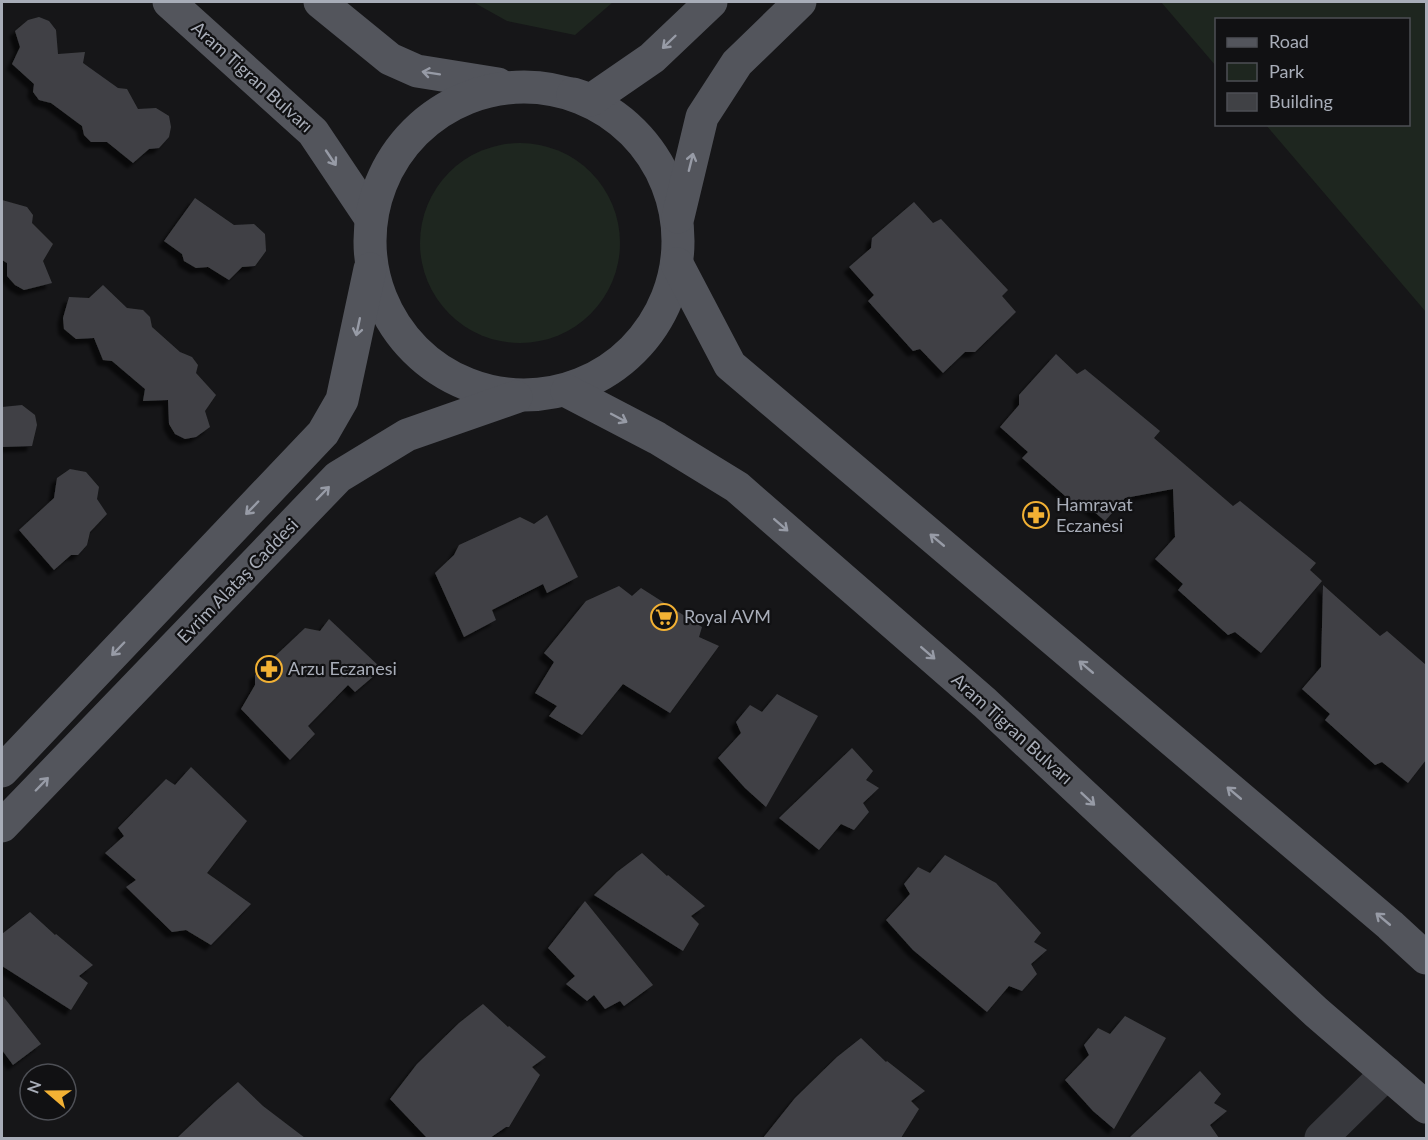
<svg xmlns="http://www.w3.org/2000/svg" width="1428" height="1140" font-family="Lato,sans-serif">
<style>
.green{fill:#1e261f}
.building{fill:#404145;filter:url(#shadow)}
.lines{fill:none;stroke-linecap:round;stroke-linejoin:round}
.minor{stroke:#37383d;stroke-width:33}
.major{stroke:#53555c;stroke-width:33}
.oneway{stroke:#979ba6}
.labels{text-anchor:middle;stroke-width:4.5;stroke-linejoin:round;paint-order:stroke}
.street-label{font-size:18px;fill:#a8adb8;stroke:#111113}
.poi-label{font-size:18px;fill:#a8adb8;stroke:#111113;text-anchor:start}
</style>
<defs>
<filter id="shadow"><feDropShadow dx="-5.5" dy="5.5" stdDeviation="1.5" flood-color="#0009"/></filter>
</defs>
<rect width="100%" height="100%" fill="#161618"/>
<g class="green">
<polygon points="473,2 613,2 575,35 507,21"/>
<polygon points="1161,2 1426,2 1426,312 1266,125 1408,124 1408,20 1216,20 1216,66"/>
<circle cx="520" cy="243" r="100"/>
</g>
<g class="building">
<polygon points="39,17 49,21 56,30 58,54 85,52 83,63 118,88 127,89 138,109 156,108 169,116 171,127 169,137 159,148 149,149 133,163 107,142 91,142 84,135 82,126 51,103 39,100 33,92 34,84 12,64 20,47 15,31 28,20"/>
<polygon points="195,198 234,225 254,224 265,234 266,251 255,266 242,267 229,280 208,267 196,268 184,261 182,254 164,241"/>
<polygon points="2,200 27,207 33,215 32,223 53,244 43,261 52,283 24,290 15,285 7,276 7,263 2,260"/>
<polygon points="914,202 933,223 941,219 1008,290 1002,296 1016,312 975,352 965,352 943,373 920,349 913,351 868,301 874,295 849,267 871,248 872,238"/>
<polygon points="103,285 127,308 143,310 150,317 152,327 180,352 192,357 198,365 196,373 216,395 205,411 210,427 196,437 185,439 175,434 169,424 168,400 143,401 145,389 112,361 103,360 94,338 76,339 64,329 63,318 69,297 89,298"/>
<polygon points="1056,354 1077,374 1085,369 1160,431 1154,438 1233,506 1240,501 1316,563 1310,570 1322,581 1261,653 1235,632 1228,635 1178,590 1183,584 1155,559 1175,537 1173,489 1125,498 1105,521 1079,499 1073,503 1022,458 1028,452 1000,427 1019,405 1019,395"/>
<polygon points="22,405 35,415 37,425 32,446 2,447 2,407"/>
<polygon points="70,469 86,472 99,487 97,499 107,514 90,532 87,545 78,555 71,555 54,570 19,530 54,498 57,478"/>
<polygon points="547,515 578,577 547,593 543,584 492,610 496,620 464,637 435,573 454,555 459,545 520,517 534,524"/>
<polygon points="1323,585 1380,636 1387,631 1426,665 1426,760 1408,783 1382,762 1375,765 1325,720 1330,714 1302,689 1321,667"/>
<polygon points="619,586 632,596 641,588 702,627 699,637 719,646 670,713 623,684 582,735 549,716 557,706 535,693 554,662 544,653 586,601"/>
<polygon points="329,619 382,669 355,692 348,685 308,726 315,734 290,760 241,709 255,685 255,675 305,628 320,631"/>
<polygon points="777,694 818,716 766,807 745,788 718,758 741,733 736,722 750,705 762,712"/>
<polygon points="852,748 873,771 866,780 879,788 863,803 869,812 854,830 841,824 819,850 779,818"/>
<polygon points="191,767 247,821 207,873 251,904 211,945 186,930 172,932 126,887 136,880 105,853 124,836 118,828 166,779 175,785"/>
<polygon points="642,853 667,876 668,875 705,906 691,916 699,924 683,951 594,895 617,872"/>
<polygon points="945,855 996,883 1041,933 1034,942 1047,950 1031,964 1037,974 1022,991 1009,986 987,1012 913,950 886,920 910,894 904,884 918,867 930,873"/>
<polygon points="585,901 653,985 624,1006 620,1001 605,1009 594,995 587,1001 566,984 575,976 548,948"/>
<polygon points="30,912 55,935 56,934 93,965 79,976 88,983 71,1010 2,966 2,934"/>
<polygon points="2,995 41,1044 13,1065 2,1050"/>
<polygon points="483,1004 508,1027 509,1026 546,1057 532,1067 540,1075 509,1127 506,1127 490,1138 427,1138 390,1099 417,1064 459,1023"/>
<polygon points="1125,1016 1166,1038 1114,1129 1093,1111 1065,1080 1089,1055 1084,1045 1098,1028 1110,1034"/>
<polygon points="861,1038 886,1062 887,1061 925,1091 911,1101 919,1109 901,1138 763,1138 795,1098 837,1057"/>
<polygon points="1200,1071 1221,1094 1214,1103 1227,1111 1210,1125 1219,1138 1129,1138"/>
<polygon points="238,1082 263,1106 305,1138 177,1138 215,1102"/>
</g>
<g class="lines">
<polyline class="minor" points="1321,1138 1387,1073"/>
<g class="major">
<polyline points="169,2 313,132 370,217"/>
<polyline points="320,2 390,59 417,71 498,84"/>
<circle cx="524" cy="241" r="154"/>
<polyline points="573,94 591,100 652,58 711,2"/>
<polyline points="678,217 702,117 737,63 800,2"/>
<polyline points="677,264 730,365 1390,925 1426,958"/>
<polyline points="567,391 657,438 737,487 985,703 1316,1012 1426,1107"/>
<polyline points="2,771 323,433 342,400 370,269"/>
<polyline points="2,826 338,477 407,435 516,397"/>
</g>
</g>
<defs><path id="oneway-shaft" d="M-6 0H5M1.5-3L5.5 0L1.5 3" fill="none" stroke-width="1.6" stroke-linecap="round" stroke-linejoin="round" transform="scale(1.5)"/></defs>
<g class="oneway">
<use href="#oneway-shaft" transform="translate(669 42) rotate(136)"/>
<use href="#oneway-shaft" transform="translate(431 73) rotate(-171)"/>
<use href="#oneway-shaft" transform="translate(331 158) rotate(56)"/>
<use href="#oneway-shaft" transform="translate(691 162) rotate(-76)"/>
<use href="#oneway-shaft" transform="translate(358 327) rotate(102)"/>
<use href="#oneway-shaft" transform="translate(619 418) rotate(28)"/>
<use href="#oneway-shaft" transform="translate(323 493) rotate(-46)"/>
<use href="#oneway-shaft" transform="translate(252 508) rotate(134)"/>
<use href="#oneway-shaft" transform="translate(781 525) rotate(41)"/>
<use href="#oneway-shaft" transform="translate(937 540) rotate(-140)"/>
<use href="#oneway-shaft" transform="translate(118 649) rotate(134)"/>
<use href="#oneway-shaft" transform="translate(928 653) rotate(41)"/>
<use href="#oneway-shaft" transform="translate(1086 667) rotate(-140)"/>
<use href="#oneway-shaft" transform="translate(42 784) rotate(-46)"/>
<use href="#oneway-shaft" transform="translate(1234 793) rotate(-140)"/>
<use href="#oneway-shaft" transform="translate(1088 799) rotate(43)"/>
<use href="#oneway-shaft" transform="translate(1383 919) rotate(-140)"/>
</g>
<defs>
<symbol id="pharmacy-ring" viewBox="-11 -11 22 22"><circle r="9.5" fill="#111113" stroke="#f2b134" stroke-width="1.5"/><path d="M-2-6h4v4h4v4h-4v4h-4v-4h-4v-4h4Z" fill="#f2b134"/></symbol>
<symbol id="supermarket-ring" viewBox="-11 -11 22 22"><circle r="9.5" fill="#111113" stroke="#f2b134" stroke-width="1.5"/><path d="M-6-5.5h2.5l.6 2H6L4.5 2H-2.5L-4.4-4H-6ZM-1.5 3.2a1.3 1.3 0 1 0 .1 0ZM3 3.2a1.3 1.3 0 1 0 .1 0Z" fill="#f2b134"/></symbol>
</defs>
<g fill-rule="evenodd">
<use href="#pharmacy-ring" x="1021" y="500" width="30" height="30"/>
<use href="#supermarket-ring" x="649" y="602" width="30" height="30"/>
<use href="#pharmacy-ring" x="254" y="654" width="30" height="30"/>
</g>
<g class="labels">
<g class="street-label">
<text transform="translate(252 77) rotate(42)" y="6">Aram Tigran Bulvarı</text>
<text transform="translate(238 581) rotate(-46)" y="6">Evrim Alataş Caddesi</text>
<text transform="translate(1012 729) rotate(42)" y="6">Aram Tigran Bulvarı</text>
</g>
<g class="poi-label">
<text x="1056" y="511">Hamravat<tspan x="1056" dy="21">Eczanesi</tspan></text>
<text x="684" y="623">Royal AVM</text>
<text x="288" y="675">Arzu Eczanesi</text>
</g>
</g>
<rect width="1428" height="1140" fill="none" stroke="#a8adb8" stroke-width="6"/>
<rect x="1215" y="18" width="195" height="108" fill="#111113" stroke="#4d4f55" stroke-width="1.5"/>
<rect x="1227" y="38" width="30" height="9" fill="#53555c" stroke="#4d4f55" stroke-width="1.5"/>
<text x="1269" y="48" font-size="18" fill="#a8adb8">Road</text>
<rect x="1227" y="63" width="30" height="18" fill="#1e261f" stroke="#4d4f55" stroke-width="1.5"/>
<text x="1269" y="78" font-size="18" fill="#a8adb8">Park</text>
<rect x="1227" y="93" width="30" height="18" fill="#404145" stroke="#4d4f55" stroke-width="1.5"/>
<text x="1269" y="108" font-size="18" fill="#a8adb8">Building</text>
<g transform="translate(48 1092) rotate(290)"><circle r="28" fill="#111113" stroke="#4d4f55" stroke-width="1.5"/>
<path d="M0-4.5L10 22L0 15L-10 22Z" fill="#f2b134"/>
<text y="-9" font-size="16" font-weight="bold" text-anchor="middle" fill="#a8adb8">N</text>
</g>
</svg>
